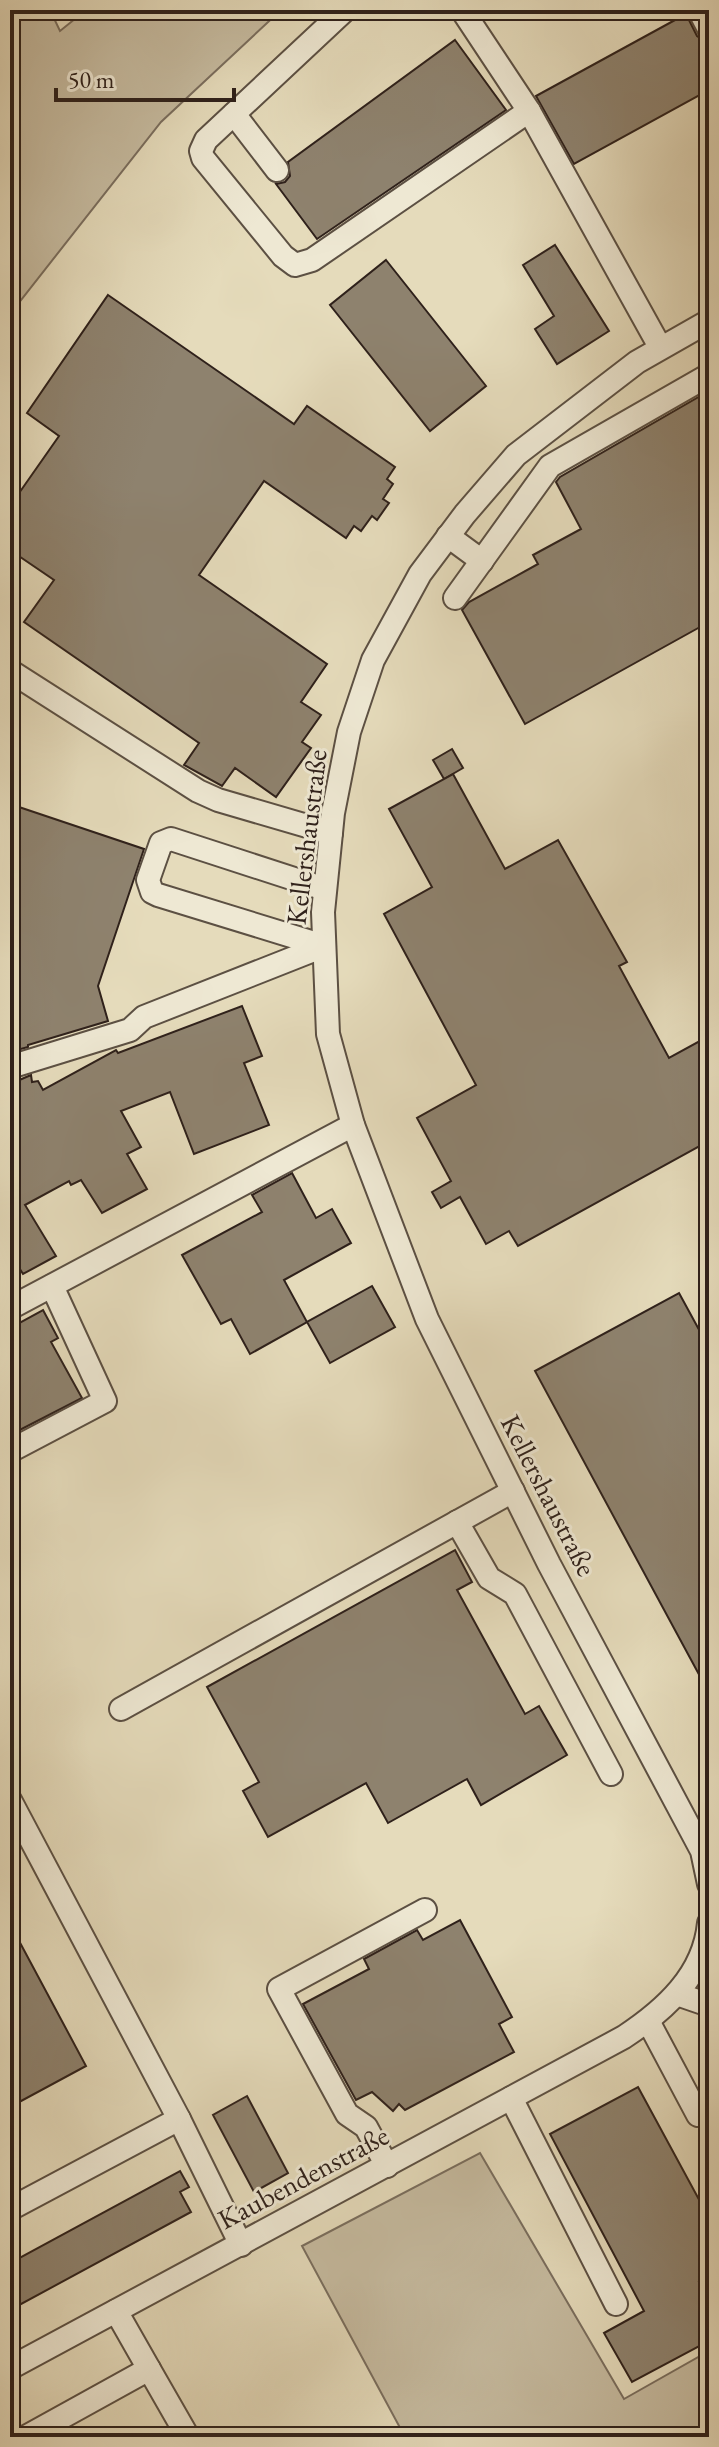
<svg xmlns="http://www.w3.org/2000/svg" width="719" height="2447" font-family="'EB Garamond',serif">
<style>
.green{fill:#c6bba0;stroke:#7a6e5e;stroke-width:2}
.building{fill:#8e826e;stroke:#2f211b;stroke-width:2}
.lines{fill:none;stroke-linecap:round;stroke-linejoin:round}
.minor-casing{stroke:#5c5043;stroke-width:26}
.minor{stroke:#eee8d3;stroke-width:22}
.labels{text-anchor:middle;stroke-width:6;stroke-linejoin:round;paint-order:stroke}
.street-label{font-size:28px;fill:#2f211b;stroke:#eee8d3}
</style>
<rect width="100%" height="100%" fill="#e5dbbb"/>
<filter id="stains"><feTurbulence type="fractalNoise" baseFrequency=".0025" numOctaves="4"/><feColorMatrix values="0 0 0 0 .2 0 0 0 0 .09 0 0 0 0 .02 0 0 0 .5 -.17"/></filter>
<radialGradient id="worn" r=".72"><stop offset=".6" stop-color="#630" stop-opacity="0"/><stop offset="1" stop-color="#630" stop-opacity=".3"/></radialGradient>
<g class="green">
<polygon points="10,10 50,10 60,31 86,10 281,10 161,122 10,314"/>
<polygon points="480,2153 624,2399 709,2351 709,2437 405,2437 302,2246"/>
</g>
<g class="building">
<polygon points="686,14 697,36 709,44 709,90 574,164 536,96"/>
<polygon points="455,40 506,110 317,239 276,184 285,182 290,176 288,162"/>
<polygon points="555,245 609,331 557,364 535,329 554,316 523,265"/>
<polygon points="386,260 486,386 430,431 330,305"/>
<polygon points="108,295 294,424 307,406 395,467 387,479 393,484 383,499 389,503 377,520 372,516 361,531 354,526 346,538 264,481 199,575 327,664 301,702 321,715 302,742 311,748 276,797 235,768 222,786 184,765 199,743 24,622 54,580 10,550 10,506 59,436 27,413"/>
<polygon points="709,391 709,622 525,724 462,610 469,602 538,564 533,555 581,529 556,482 560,477"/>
<polygon points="452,749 463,768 444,779 433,760"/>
<polygon points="453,774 505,869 558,840 627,962 619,966 669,1058 709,1036 709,1141 518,1246 509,1231 486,1244 460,1197 441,1208 432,1192 451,1181 417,1118 476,1085 384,914 432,887 389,809"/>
<polygon points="10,804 144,849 98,986 108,1021 28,1045 28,1047 10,1052"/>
<polygon points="242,1006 262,1056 244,1063 269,1125 194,1154 170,1092 121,1111 141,1147 127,1154 147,1189 102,1213 81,1180 71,1185 69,1181 25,1205 56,1256 23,1274 10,1253 10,1084 31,1075 32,1082 38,1081 43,1090 116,1050 118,1053"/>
<polygon points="292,1173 316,1218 332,1209 351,1243 284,1280 307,1322 250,1354 231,1319 221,1324 182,1255 262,1212 252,1195"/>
<polygon points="372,1286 395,1327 330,1363 307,1322"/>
<polygon points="679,1293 709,1348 709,1693 535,1371"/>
<polygon points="43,1310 58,1338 51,1342 82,1398 10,1435 10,1328"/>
<polygon points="455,1550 472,1582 457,1590 525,1714 539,1706 567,1755 481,1805 467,1779 388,1823 366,1783 268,1837 243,1791 259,1782 207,1687"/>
<polygon points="460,1920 512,2017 499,2024 514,2052 405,2110 399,2104 393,2111 372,2092 356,2100 303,2004 369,1969 364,1959 417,1930 423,1940"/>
<polygon points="10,1924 86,2066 10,2107"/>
<polygon points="638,2087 709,2218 709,2277 699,2282 709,2301 709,2341 632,2382 604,2333 644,2311 550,2134"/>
<polygon points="247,2096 288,2173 254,2192 213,2115"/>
<polygon points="180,2171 189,2187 180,2192 191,2212 10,2310 10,2263"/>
</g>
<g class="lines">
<defs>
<g id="minor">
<polyline points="345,10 206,140 201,151 203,158 283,256 295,265 312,260 529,111"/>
<polyline points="462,10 529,111 660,347"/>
<polyline points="699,10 709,29"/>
<polyline points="234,114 277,170"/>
<polyline points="709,321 637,362 516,455 465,514 420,574 373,660 349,732 333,813 323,912 328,1034 353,1125 427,1319 549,1564 702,1851 709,1884"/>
<polyline points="448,536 482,561"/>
<polyline points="455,598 550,466 709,375"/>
<polyline points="10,671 198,791 218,800 331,833"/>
<polyline points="324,946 158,895 152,892 148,880 161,843 171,839 325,889"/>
<polyline points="10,1067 130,1030 144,1017 324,946"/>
<polyline points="10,1308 353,1125"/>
<polyline points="10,1451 105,1401 52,1286"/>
<polyline points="457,1522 489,1578 515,1594 611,1774"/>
<polyline points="121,1709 513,1491"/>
<polyline points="10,1800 179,2119 241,2245"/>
<polyline points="677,1994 709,2005"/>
<polyline points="648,2021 698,2115"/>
<polyline points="511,2098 616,2304"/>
<polyline points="387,2166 366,2127 347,2114 279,1989 425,1910"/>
<polyline points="10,2209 179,2119"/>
<polyline points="116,2311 149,2369"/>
<path d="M10,2368l614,-331c41,-27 80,-62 85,-114"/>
<polyline points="26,2437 149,2369 188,2437"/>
</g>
</defs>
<use href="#minor" class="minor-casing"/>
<use href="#minor" class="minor"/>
</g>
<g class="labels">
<g class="street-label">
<text transform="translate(306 837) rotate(-83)" y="10">Kellershaustraße</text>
<text transform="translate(549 1495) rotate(63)" y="10">Kellershaustraße</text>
<text transform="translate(303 2177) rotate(-28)" y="10">Kaubendenstraße</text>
</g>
</g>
<rect width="719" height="2447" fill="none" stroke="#e5dbbb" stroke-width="40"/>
<rect x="12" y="12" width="695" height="2423" fill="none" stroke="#2f211b" stroke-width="4"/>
<rect x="20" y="20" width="679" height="2407" fill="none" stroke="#2f211b" stroke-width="2"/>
<path d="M56 88v12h178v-12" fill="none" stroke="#2f211b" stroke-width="4"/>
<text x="68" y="88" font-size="24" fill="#2f211b" stroke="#eee8d3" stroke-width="6" paint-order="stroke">50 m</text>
<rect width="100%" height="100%" filter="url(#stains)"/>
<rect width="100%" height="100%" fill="url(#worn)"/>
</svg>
